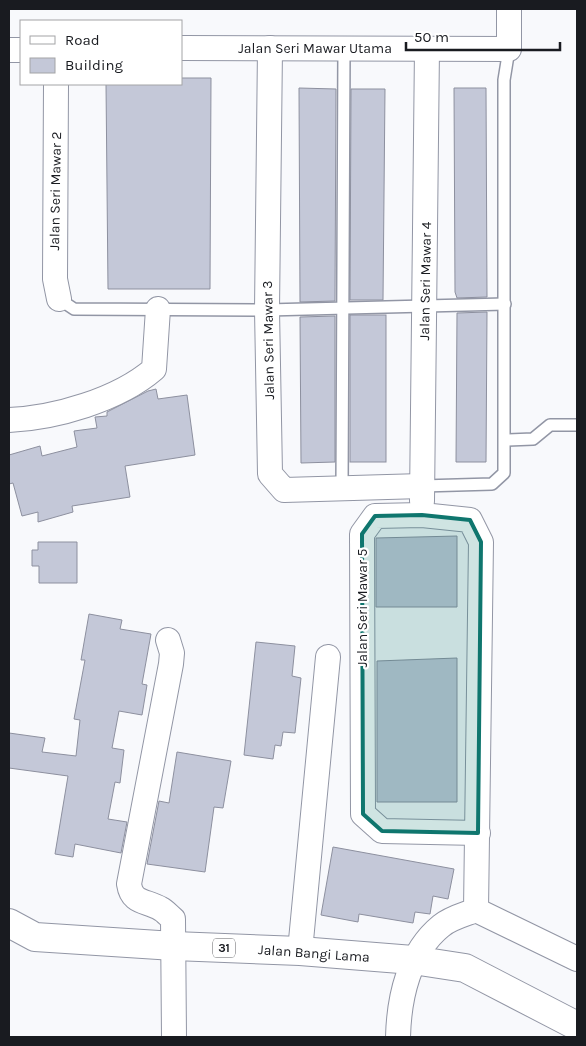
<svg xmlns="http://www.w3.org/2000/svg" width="586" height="1046" font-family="Karla,sans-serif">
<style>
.building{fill:#c4c8d8;stroke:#8d909f}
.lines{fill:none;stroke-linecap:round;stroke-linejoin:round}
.lane-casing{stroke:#9296a5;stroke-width:14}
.street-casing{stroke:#9296a5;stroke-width:26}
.primary-casing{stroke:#9296a5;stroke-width:30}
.lane{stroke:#fff;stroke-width:11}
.street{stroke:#fff;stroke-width:24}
.primary{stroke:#fff;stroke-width:28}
.marked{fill:#0f766e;fill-opacity:0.2;stroke:#0f766e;stroke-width:4;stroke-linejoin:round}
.labels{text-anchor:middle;stroke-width:4.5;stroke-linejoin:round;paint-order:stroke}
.shield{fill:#fff;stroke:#5e5f63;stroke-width:1}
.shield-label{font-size:12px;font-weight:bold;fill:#191b20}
.street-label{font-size:14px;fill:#191b20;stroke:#fff}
</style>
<rect width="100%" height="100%" fill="#f8f9fc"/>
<g class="building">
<polygon points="181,78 211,78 210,289 108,289 106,84 181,84"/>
<polygon points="299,88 336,89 335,301 300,302"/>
<polygon points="454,88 486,88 487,297 457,298 455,292"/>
<polygon points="351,89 385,89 383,300 350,300"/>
<polygon points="487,312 486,462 456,462 457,313"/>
<rect x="350" y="315" width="36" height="147"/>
<polygon points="335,316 335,462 301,463 300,317"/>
<polygon points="156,389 158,399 187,395 195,455 125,466 130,497 72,506 73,512 38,522 38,512 22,516 13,483 9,484 9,455 40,446 42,456 77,447 74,431 97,428 95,417 107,416 107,412 148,391"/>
<polygon points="457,536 457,607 376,607 376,538"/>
<polygon points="38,542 77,542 77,583 39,583 39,566 32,566 32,550 38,550"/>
<polygon points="89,614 122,620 120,629 151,634 142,684 147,685 142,715 119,711 112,748 124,750 120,783 115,782 108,819 127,822 121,853 75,844 73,857 55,854 68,776 9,768 9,733 45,738 42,752 76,756 80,720 74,719 85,660 81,660"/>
<polygon points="256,642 295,646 292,676 301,678 295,733 283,732 281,746 275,745 273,759 244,755"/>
<polygon points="457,658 457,802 377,802 377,661"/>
<polygon points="177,752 231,761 223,808 214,807 205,872 147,864 159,801 169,803"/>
<polygon points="333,847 454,869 448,899 433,896 430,914 415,912 413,923 359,914 358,922 321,915"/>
</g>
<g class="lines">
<defs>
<g id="lane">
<polyline points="59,299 74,309 267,310 505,304"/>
<polyline points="505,440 533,439 550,425 577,425"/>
<polyline points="422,486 492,484 504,473 504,80 509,49"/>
<polyline points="342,487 344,48"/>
</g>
<g id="street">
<polyline points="181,48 509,49 509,9"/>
<polyline points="270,48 267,310 270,474 284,490 422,486"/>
<polyline points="9,50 21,50"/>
<polyline points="56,84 55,279 59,299"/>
<path d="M9,420c46,-2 109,-20 145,-51l4,-60"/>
<polyline points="422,501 427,48"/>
<path d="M168,640l4,13 -1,11 -42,220c3,20 17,16 32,25 4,2 8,7 12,10l1,118"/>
<polyline points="476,910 577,959"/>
<polyline points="300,951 328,657"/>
<path d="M398,1037c1,-40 11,-85 43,-111 9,-8 25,-12 35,-16l5,-368 -11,-22 -48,-5 -47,1 -13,18 1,280 19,17 96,2"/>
</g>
<polyline id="primary" points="9,923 35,937 174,946 300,951 413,960 465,968 577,1026"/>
</defs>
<use href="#lane" class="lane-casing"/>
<use href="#street" class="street-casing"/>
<use href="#primary" class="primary-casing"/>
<use href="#lane" class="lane"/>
<use href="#street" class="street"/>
<use href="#primary" class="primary"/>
</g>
<path class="marked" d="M422,515l48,5 11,22 -3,291 -96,-2 -19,-17 -1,-280 13,-18z"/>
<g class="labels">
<rect class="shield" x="213" y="938.5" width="22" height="19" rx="4"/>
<g class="shield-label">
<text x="224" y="952">31</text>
</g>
<g class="street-label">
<text x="315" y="53">Jalan Seri Mawar Utama</text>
<text transform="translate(55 191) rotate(-89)" y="5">Jalan Seri Mawar 2</text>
<text transform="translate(425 281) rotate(-89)" y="5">Jalan Seri Mawar 4</text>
<text transform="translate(268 340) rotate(-91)" y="5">Jalan Seri Mawar 3</text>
<text transform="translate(362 608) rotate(-90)" y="5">Jalan Seri Mawar 5</text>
<text transform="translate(314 953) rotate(4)" y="5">Jalan Bangi Lama</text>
</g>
</g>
<rect width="586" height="1046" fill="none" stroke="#191b20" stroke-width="20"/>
<rect x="20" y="20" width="162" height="65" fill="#ffffff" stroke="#a3a4a6"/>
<rect x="30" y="36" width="25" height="8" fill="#ffffff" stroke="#a3a4a6"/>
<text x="65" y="45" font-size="15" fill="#191b20">Road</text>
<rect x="30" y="58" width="25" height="15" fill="#c4c8d8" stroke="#a3a4a6"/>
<text x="65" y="70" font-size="15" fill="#191b20">Building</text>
<path d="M406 42v8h154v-8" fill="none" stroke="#191b20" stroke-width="2.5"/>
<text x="414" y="42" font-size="15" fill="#191b20" stroke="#ffffff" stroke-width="4" paint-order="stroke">50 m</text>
</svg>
